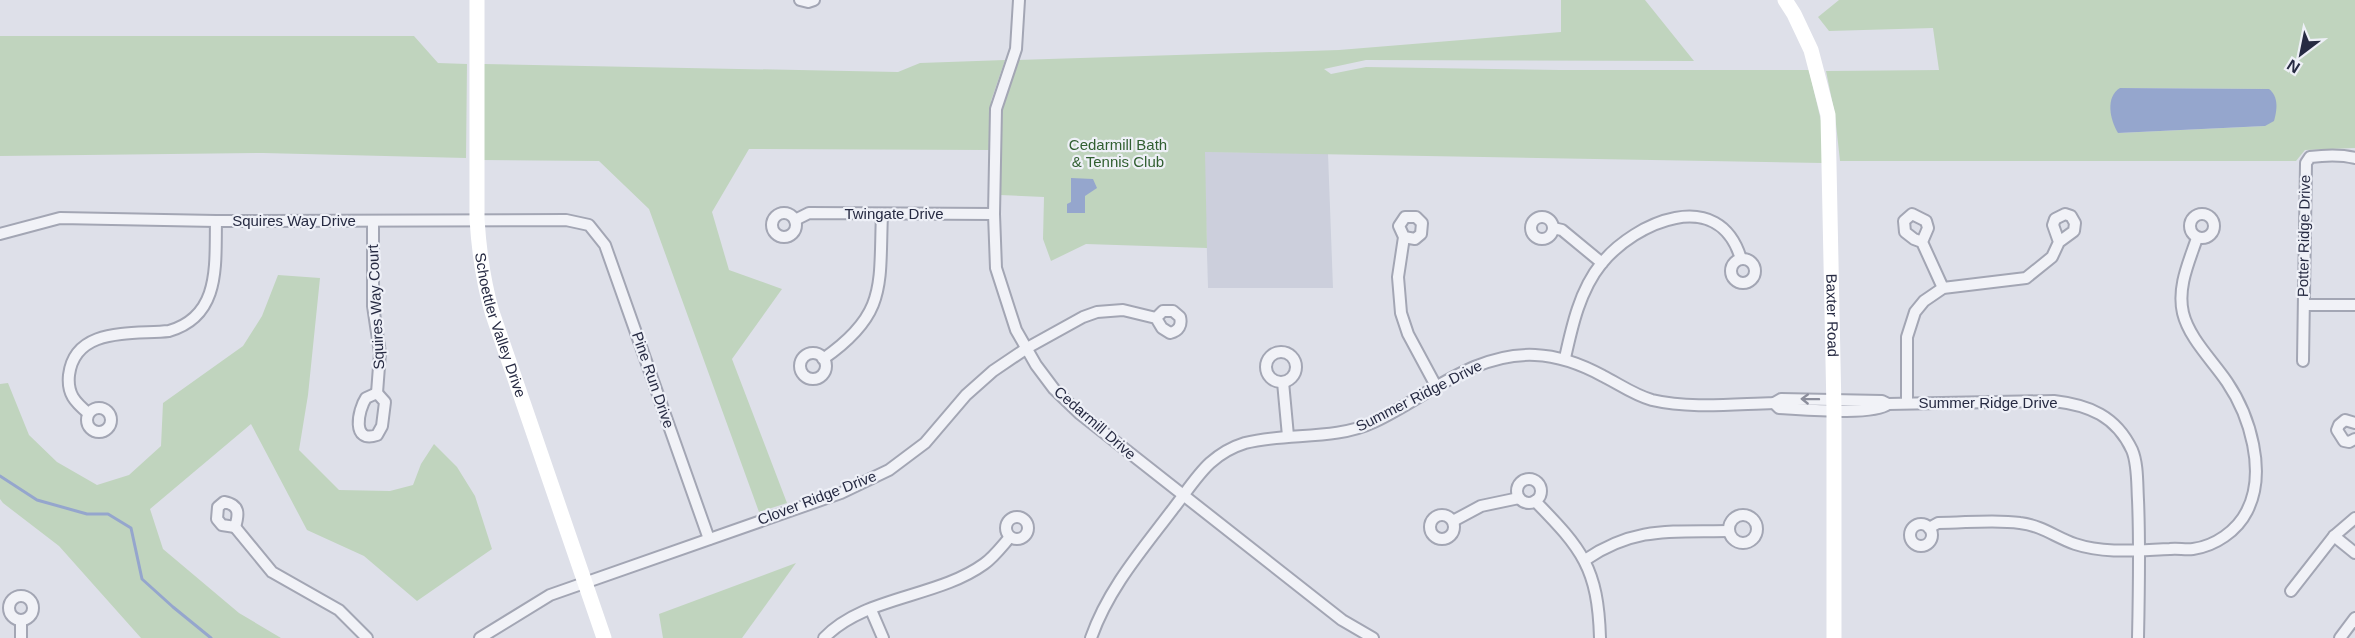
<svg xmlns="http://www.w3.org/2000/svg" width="2355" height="638" font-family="Arial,sans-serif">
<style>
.built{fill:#cccfdc}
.green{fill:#c0d4be;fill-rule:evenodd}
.water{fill:#95a6cd}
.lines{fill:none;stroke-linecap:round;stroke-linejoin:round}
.stream{stroke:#95a6cd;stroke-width:3}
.street-casing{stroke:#a3a6b4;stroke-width:14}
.street{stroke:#f1f2f7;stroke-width:10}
.secondary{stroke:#fff;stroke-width:15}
.oneway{stroke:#8c8e9c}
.labels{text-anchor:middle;stroke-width:4.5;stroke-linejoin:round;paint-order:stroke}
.park-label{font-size:15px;fill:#315f31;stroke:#eef0f7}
.street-label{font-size:15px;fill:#262a42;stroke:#eef0f7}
</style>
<rect width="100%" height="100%" fill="#dee0e9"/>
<polygon class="built" points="1204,152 1328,153 1333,288 1208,288"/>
<g class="green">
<polygon points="1561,0 1645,0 1694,61 1366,60 1324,69 1331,74 1366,67 1560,70 1809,70 1822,125 1823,163 1205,152 1207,248 1086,244 1051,261 1043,239 1044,197 1000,195 1000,114 1017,60 1339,50 1561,32"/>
<path d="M1839,0h516v148l-50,2 -9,11h-456l-5,-46 -9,-44 113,-1 -6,-42 -104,3 -11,-14zM2120,88l149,1 -4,37 -147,7z"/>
<polygon points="0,36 414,36 438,63 467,64 466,158 263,153 0,156"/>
<polygon points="1005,60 991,101 989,150 749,149 712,212 729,270 782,289 732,359 787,503 759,512 649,209 599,161 481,160 484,64 898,72 920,63"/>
<polygon points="278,275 320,278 308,395 299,450 339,490 390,491 413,485 421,464 434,444 457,467 475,496 492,549 417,601 364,556 307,530 251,424 150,509 163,549 239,613 281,638 141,638 59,546 3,503 0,499 0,384 8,383 29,435 57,462 97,485 129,475 161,446 163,403 243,346 262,316"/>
<polygon points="796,563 742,638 663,638 659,614"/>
</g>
<g class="water">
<path d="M2120,88l149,1c10,8 8,21 5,32l-9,5 -147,7c-8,-13 -13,-36 2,-45z"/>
<polygon points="1071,178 1093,179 1097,188 1085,196 1085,213 1067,213 1067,204 1071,202"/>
</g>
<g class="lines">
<polyline class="stream" points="0,476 37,500 87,514 108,514 131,528 142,579 173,607 211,638"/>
<defs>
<g id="street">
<polyline points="800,0 808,2 814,0"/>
<polyline points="1019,0 1016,49 996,109 994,214 996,268 1016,330 1036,365 1054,389 1079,413 1342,620 1373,638"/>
<circle cx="784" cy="225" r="12"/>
<circle cx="2202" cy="226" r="12"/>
<circle cx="1542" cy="228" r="11"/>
<polyline points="795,220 809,213 994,214"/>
<polyline points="373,221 373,306 380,353 377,393"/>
<polyline points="1553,228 1562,230 1602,263"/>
<polyline points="0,234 60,218 216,221 566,220 589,225 605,245 709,539"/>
<polyline points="1404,237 1415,239 1421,234 1422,223 1416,217 1405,217 1399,226 1404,237 1398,277 1401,313 1408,334 1436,386"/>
<polyline points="1922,242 1914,239 1905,232 1904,221 1912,214 1926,221 1928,228 1922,242 1943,288"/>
<circle cx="1743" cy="271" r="12"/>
<polyline points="2304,305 2355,305"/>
<circle cx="1281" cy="367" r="15"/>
<circle cx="813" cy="366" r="13"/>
<path d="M1565,358c7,-32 15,-68 36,-94 34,-42 118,-79 140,-5"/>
<path d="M823,359c65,-45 56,-74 59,-145"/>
<path d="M2303,361l3,-198 4,-6c15,-2 30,-3 45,1"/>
<polyline points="1283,382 1288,436"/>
<path d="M377,393l8,9 -3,24 -5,9c-26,9 -19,-25 -11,-37z"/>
<path d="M1774,403l5,5c22,1 94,8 109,-4"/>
<polyline points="1907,403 1907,337 1915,312 1924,301 1943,288 2026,278 2052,257 2059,242 2074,231 2075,223 2071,216 2065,214 2055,219 2053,225 2059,242"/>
<circle cx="99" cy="420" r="12"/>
<path d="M88,413c-13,-11 -21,-19 -19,-38 6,-49 64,-40 100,-44 52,-15 46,-66 47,-110"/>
<polyline points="2355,423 2345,420 2339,425 2337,430 2344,441 2349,442 2355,439"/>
<circle cx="1529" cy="491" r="12"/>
<path d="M1535,501c47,48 63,67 65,137"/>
<path d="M224,502c16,3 15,12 11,25l-13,-2 -5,-6 1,-12z"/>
<circle cx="1442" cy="527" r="12"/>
<circle cx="1743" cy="529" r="14"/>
<circle cx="1017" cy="528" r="11"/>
<polyline points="1453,521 1481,506 1519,498"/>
<circle cx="1921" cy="535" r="11"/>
<polyline points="235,527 272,572 339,610 367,638"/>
<path d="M1929,528l9,-5c27,0 56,-4 82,0 23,3 35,14 55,21 30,10 64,6 95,5 8,-1 15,1 23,0 22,-3 44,-18 54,-38 20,-39 3,-95 -20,-129 -15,-22 -38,-44 -44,-69 -6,-26 6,-51 14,-75"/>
<polyline points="2334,536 2355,553"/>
<path d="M1585,560c50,-34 87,-28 144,-29"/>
<polyline points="2291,591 2334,536 2355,518"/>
<circle cx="21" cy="608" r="12"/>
<polyline points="871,610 883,638"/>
<polyline points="21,621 21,638"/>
<path d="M480,638l70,-43 291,-102 48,-23 36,-27 41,-48 27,-24 34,-23 56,-31 14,-5 26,-2 33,8 6,10 8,5c9,-2 12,-8 10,-16l-7,-6h-10l-7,7"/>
<path d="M824,638c40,-42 113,-40 160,-74 10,-7 18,-18 26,-27"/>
<path d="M1091,638c17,-49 51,-88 82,-129 12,-15 23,-33 37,-46 10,-9 22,-16 35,-20 42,-11 89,-2 129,-21 52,-24 99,-70 161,-67 25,1 46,9 68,21 16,8 31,19 49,24 38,9 82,4 122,3l7,-4 101,2 6,3 166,-3c35,4 62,15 78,49 6,14 5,34 6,50 2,46 1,92 0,138"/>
<polyline points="2340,638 2355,618"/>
</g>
</defs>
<use href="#street" class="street-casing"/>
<use href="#street" class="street"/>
<g class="secondary">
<path id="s1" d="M477,0v219c2,32 6,62 15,93l112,326"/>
<path id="s2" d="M1785,0l9,14 17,36 17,65 6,295v228"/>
</g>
</g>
<defs><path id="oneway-shaft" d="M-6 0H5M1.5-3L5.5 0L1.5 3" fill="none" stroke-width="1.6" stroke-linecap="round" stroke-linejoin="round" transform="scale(1.5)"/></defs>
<use class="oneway" href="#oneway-shaft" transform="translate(1810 399) rotate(-179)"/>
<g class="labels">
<g class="park-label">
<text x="1118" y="150">Cedarmill Bath<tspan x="1118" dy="17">&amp; Tennis Club</tspan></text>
</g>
<g class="street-label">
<text x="894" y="219">Twingate Drive</text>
<text x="294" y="226">Squires Way Drive</text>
<text transform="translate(2304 236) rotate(-89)" y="5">Potter Ridge Drive</text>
<text transform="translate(376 307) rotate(-93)" y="5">Squires Way Court</text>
<text dy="5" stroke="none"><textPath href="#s2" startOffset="324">Baxter Road</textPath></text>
<text dy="5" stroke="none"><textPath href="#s1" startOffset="328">Schoettler Valley Drive</textPath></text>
<text transform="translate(653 380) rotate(71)" y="5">Pine Run Drive</text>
<text transform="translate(1419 396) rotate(-27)" y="5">Summer Ridge Drive</text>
<text x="1988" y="408">Summer Ridge Drive</text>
<text transform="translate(1095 423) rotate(41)" y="5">Cedarmill Drive</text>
<text transform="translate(817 498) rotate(-21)" y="5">Clover Ridge Drive</text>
</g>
</g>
<g transform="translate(2301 54) rotate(212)" stroke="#eef0f7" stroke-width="4.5" paint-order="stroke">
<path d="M0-4.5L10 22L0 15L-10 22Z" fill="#262a42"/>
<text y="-9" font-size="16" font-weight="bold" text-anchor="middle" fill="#262a42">N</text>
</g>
</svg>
